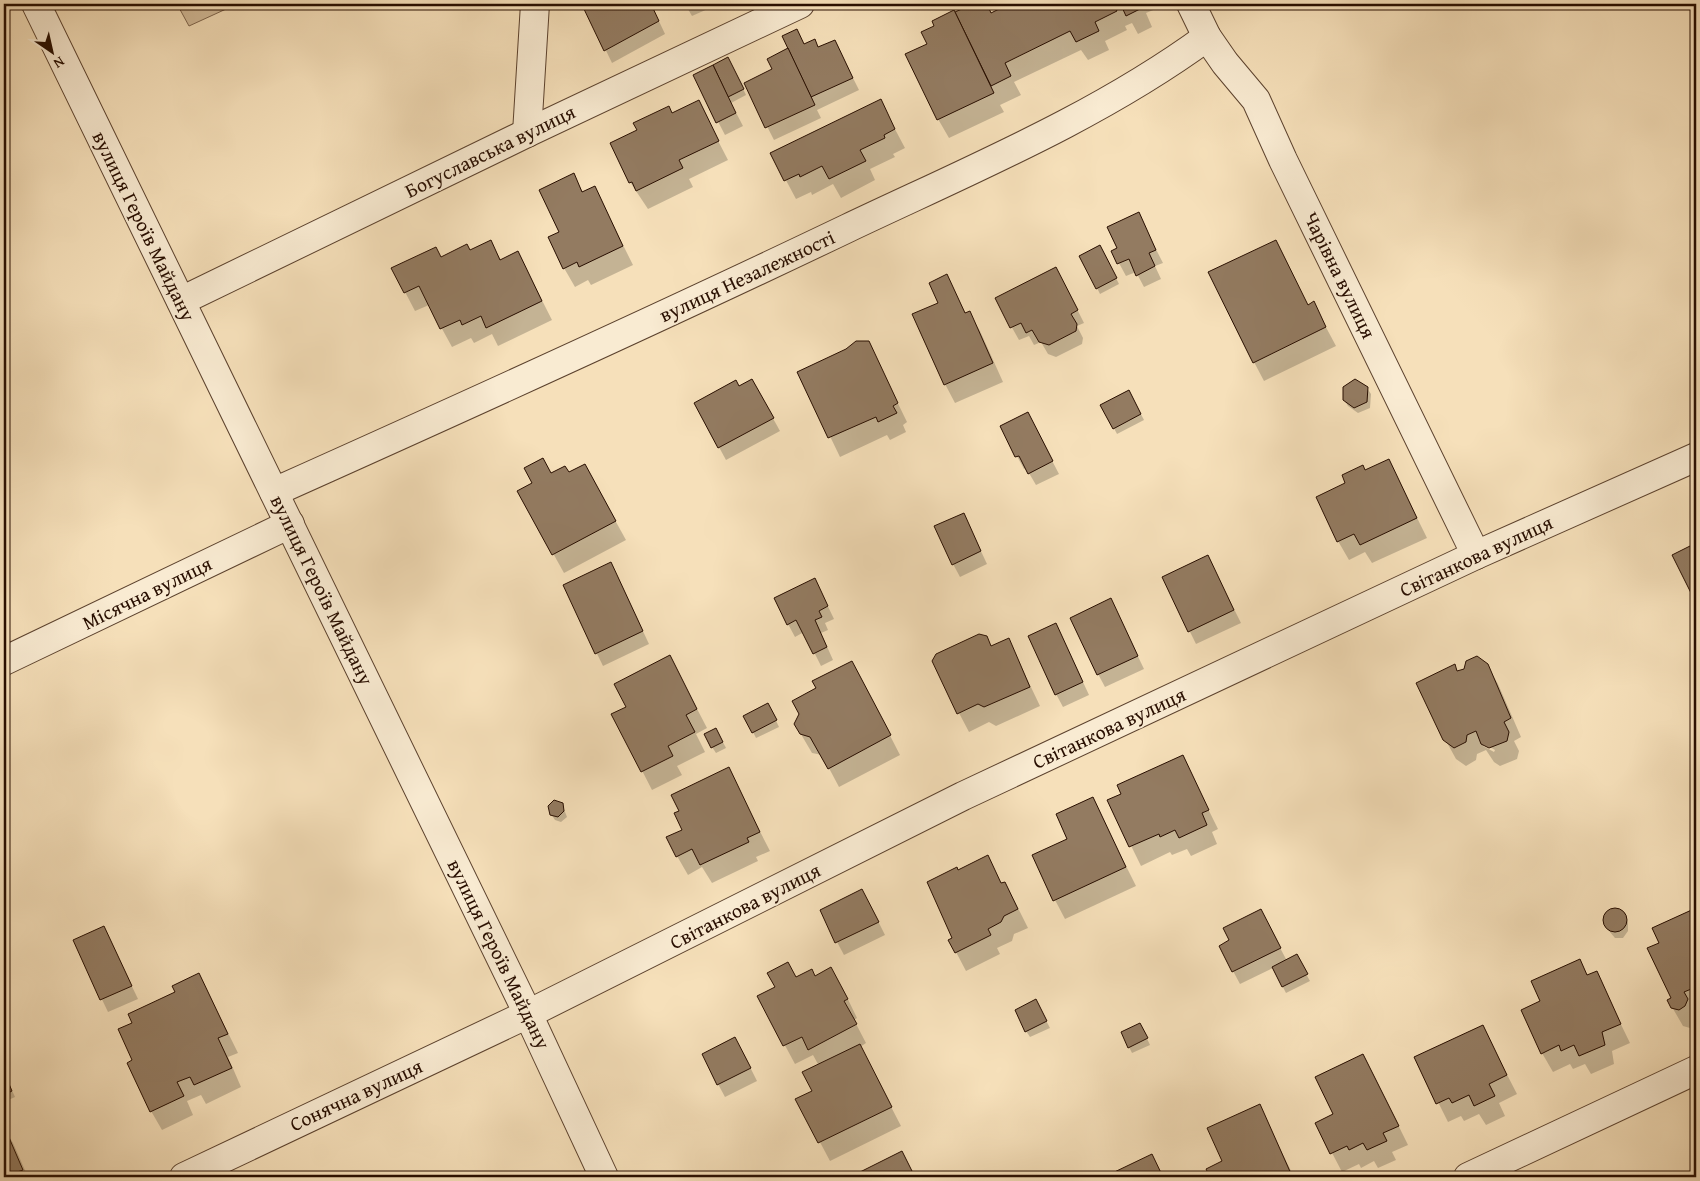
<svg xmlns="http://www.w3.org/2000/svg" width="1700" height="1181" font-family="'Gentium Book Plus',serif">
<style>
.green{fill:#d3bc9a;stroke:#7e654d}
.shadow{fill:#0003;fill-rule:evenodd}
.building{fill:#937b61;stroke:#280e00}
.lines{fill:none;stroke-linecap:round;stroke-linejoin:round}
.minor-casing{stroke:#5c422e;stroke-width:30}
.tertiary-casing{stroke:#5c422e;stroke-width:30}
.minor{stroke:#f9ebd2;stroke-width:28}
.tertiary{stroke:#f9ebd2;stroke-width:28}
.labels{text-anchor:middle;stroke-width:4;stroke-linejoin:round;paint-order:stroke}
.street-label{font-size:20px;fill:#280e00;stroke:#f9ebd2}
</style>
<rect width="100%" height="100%" fill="#f6e0ba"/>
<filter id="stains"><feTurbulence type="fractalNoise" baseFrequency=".004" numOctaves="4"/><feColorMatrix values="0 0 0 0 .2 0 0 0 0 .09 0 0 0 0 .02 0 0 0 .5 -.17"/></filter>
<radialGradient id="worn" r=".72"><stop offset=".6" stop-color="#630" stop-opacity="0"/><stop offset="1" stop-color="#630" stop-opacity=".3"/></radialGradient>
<polygon class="green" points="177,4 237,4 189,26"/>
<g class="shadow">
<polygon points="592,4 651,4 665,34 612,63 585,7"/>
<polygon points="685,4 719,4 692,16"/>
<polygon points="975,4 986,4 992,14 1012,4 1162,4 1163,6 1146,13 1152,27 1138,34 1132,23 1125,26 1127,30 1105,41 1109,50 1088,60 1081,50 1014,82 1021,95 1000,105 1004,112 949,138 938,119 928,44 936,27 933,22"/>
<polygon points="805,46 841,54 859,90 817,110 821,118 774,140 745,83 774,70"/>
<polygon points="731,64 746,95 731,103 743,126 725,135 694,75"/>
<polygon points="880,101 905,148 893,154 895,157 870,169 875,180 841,198 833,184 812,195 811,192 796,199 772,154"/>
<polygon points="698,102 728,160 689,179 693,187 648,209 630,182 672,114"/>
<polygon points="573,175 583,192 594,187 633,265 591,285 588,280 575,287 564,268 560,233"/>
<polygon points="1138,214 1163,263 1155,266 1161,279 1144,287 1136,272 1126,276 1113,252 1119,249"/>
<polygon points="490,241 501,260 518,253 552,320 498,346 492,334 474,343 471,338 452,347 429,305 415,311 393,269 470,251"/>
<polygon points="1275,241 1308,306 1313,303 1336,346 1264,381 1254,362"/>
<polygon points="1103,252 1119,284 1100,294 1097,288"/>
<polygon points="947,276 966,314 969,313 980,331 1003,382 955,403 945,384 940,303"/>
<polygon points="1063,281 1084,323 1077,326 1083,338 1082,344 1056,357 1048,354 1041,342 1034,345 1029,336 1019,340 996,299"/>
<polygon points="868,342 907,422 903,425 906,432 890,440 887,435 840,457 799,372"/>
<polygon points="739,387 759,393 780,431 726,460 695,403"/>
<polygon points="1367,388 1371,394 1370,408 1358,413 1348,406 1344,400"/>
<polygon points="1132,397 1144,420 1117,434 1102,405"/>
<polygon points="1034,426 1059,474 1036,485 1026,468 1024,469 1001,427"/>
<polygon points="1389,461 1427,538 1372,563 1365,552 1349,560 1338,541 1347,483"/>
<polygon points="551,474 568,474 595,484 626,540 564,573 519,492"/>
<polygon points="964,515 987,564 960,577 953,564"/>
<polygon points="1696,545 1696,601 1674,556"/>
<polygon points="1208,557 1241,623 1196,644 1163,577"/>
<polygon points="4,559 10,573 4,576"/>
<polygon points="617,576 649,644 603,666 564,586"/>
<polygon points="821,592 834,619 825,623 828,630 821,633 833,660 821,666 804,632 795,637 788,624"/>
<polygon points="1111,600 1144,669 1105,687 1098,674"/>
<polygon points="986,637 992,647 1008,639 1040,706 996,726 989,722 969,732 959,713"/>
<polygon points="1062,637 1089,695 1063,707 1056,694"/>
<polygon points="670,657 707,728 696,734 705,752 677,766 682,775 652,790 613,714 627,707"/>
<path d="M1487,665l11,19 23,53 -7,4 5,10 -2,8 -17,7 -6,-4 -8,-12 -9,4 -1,6 -10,6 -10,-7 -11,-20 13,-67zM1483,743l12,7 -1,2 -11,-6z"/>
<polygon points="862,681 900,755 839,787 822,755 812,753 795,724"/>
<polygon points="771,710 779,727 756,738 753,732"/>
<polygon points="716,729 726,748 716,753 712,747"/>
<polygon points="1182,756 1218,829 1212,832 1217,844 1191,856 1187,849 1172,855 1170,852 1141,866 1109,801 1123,795"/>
<polygon points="728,769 770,851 756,857 758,861 712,883 702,867 688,875 677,856 684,830 681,811"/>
<polygon points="1092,798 1136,886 1065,919 1055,900"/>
<polygon points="562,804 567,817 561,822 555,820 551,814"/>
<polygon points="987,857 1002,884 1004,883 1015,902 1028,928 1014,934 1012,941 997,948 1000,954 966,971 956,952 953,938 958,872"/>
<polygon points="869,903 885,935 844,955 837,942"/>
<polygon points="1610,910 1619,910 1628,922 1628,931 1623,938 1615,938 1604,925 1604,916"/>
<polygon points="1696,910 1696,1010 1694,1011 1696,1022 1690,1028 1683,1026 1672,1007 1673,998 1661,943 1654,928"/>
<polygon points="1267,923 1287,961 1296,956 1310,981 1286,993 1273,968 1240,984 1233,971"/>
<polygon points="104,928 138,999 108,1012 74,941"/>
<polygon points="1580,961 1588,976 1596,973 1630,1043 1612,1051 1614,1064 1591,1074 1585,1064 1573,1069 1570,1064 1553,1072 1542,1053"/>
<polygon points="199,974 238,1053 228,1057 241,1087 206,1104 201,1095 187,1101 193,1115 162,1130 151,1111 134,1061 134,1023"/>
<polygon points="796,979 842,987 857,1018 854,1020 866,1043 860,1047 901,1126 830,1161 797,1099 813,1091 819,1066 813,1055 795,1064 759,997"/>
<polygon points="1039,1007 1050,1028 1030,1037 1026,1031"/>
<polygon points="1482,1026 1517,1094 1499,1103 1505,1116 1486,1125 1479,1114 1464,1121 1461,1116 1448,1122 1416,1058"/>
<polygon points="1143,1030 1150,1045 1132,1053 1129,1047"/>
<polygon points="742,1051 757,1081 725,1097 718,1084"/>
<polygon points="4,1073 15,1097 4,1102"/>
<polygon points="1373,1074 1408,1145 1392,1152 1396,1160 1378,1168 1374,1161 1361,1168 1359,1164 1342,1172 1317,1124 1334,1115"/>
<polygon points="1259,1106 1294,1177 1211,1177 1208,1170 1224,1162"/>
<polygon points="4,1128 13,1143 28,1177 4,1177"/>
<polygon points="902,1153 915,1177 859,1177 858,1174"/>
<polygon points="1152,1156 1164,1177 1107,1177"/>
</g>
<g class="building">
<polygon points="589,4 651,4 659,21 604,51 583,7"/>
<polygon points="973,4 987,4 991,13 1009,4 1141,4 1142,8 1126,16 1121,5 1115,7 1117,11 1095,22 1099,31 1076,42 1070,31 1005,63 1011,76 991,86 955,12"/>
<polygon points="954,10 994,93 937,120 905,54 927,44 921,32 934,26 932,21"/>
<polygon points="797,29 804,44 815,39 818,47 835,40 853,78 811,97 782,36"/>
<polygon points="788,48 815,105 765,128 744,83 772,69 767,59"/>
<polygon points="728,57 744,89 728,97 713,65"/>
<polygon points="713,65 736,113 716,123 693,75"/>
<polygon points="881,99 895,129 884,135 885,138 860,150 866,161 829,179 822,166 800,177 799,174 784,181 770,153"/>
<polygon points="699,100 719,141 679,160 683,168 636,191 632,182 629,183 610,143 637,130 633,123 669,106 672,113"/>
<polygon points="574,173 582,192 595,186 623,246 579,267 577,262 563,269 548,237 559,232 539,190"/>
<polygon points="1139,212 1156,250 1149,253 1155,266 1136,276 1129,259 1117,264 1111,251 1117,248 1107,227"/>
<polygon points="491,240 500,260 518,251 542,301 486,328 481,316 462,325 460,320 440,329 419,286 404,293 391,268 436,247 441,257 467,244 470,250"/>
<polygon points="1276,240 1308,305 1314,301 1326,327 1253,363 1208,272"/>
<polygon points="1100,245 1117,278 1096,289 1079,256"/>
<polygon points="1056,267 1078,310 1071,314 1077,324 1076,331 1049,345 1039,342 1032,330 1026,333 1021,323 1010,328 995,298"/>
<polygon points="947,274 965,313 970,311 993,363 944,385 912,314 938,303 929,283"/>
<polygon points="856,341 869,341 898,403 893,406 897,413 878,422 876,417 828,438 797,372 846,349"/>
<polygon points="752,379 774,418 718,448 694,403 736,380 739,386"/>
<polygon points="1355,379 1368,387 1367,402 1354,408 1343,400 1343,387"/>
<polygon points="1129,390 1141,414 1113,429 1100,405"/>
<polygon points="1028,412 1053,461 1028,474 1019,456 1015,457 1000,426"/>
<polygon points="543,458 551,473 565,466 569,472 585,464 616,521 552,555 517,491 532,483 524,468"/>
<polygon points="1389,459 1417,518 1360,545 1354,534 1337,542 1316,497 1345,483 1342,475 1363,465 1365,470"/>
<polygon points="964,513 981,551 952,565 934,526"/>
<polygon points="1696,543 1696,603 1672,555"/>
<polygon points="1208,555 1234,610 1188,632 1162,577"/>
<polygon points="611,562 643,631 595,654 563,585"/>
<polygon points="815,578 828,606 819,611 822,617 815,620 827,647 813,654 796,620 787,625 774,598"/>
<polygon points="1111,598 1138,656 1097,675 1070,618"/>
<polygon points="1056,623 1083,682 1055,695 1028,636"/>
<polygon points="979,634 987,636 991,646 1009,638 1030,687 984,707 978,704 957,714 932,661 936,654"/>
<polygon points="670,655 697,709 686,715 695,732 668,746 673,756 641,772 611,714 626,707 614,684"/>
<polygon points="1477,656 1488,664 1511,718 1504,722 1509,732 1507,741 1489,748 1481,744 1476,731 1467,735 1466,742 1454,748 1443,740 1416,683 1455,664 1457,671 1464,669 1466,661"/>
<polygon points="852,661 891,735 828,769 810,737 800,734 794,724 799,714 792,701 816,688 812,681"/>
<polygon points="768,703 777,720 752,733 743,716"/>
<polygon points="716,728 723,742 711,748 704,734"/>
<polygon points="1183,755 1209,810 1202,813 1207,825 1179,838 1175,830 1160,837 1159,834 1129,847 1107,800 1121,794 1117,785"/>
<polygon points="729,767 760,832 747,838 749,842 700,865 692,849 676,857 666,837 682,830 674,813 679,811 671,795"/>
<polygon points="1093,797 1126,867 1053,901 1032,855 1067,839 1056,814"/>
<polygon points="554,800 563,803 564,811 558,817 550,815 548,806"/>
<polygon points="988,855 1001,883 1005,882 1018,909 1004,916 1001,922 988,929 991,935 955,953 948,940 952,938 927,882 957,867 958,870"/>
<polygon points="862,889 879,922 835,943 820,910"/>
<polygon points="1696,908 1696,987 1684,992 1688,999 1685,1006 1679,1010 1671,1008 1667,1000 1671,998 1647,948 1659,943 1652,928"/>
<circle cx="1615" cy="920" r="12"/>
<polygon points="1261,909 1281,948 1232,972 1219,946 1229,940 1223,928"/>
<polygon points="104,926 132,986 100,1000 73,940"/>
<polygon points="1297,954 1308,974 1282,987 1272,967"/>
<polygon points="1580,959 1587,975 1597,971 1621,1024 1602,1032 1605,1045 1579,1056 1574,1045 1561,1051 1559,1045 1541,1054 1521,1010 1540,1001 1531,981"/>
<polygon points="788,962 796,977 812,969 815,976 831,967 848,999 844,1001 857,1024 808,1050 802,1037 783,1046 757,996 775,987 767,973"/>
<polygon points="199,973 228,1034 218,1038 232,1068 194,1085 190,1077 177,1082 184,1096 150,1112 127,1063 132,1060 118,1029 132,1023 128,1014 175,992 172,986"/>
<polygon points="1036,999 1047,1021 1025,1032 1015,1010"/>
<polygon points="1140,1023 1148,1038 1128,1048 1121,1032"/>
<polygon points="1483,1025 1507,1075 1489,1084 1495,1096 1474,1106 1469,1095 1452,1103 1449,1098 1436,1104 1414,1057"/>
<polygon points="735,1037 751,1068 717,1085 702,1054"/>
<polygon points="860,1044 892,1107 818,1143 795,1099 812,1091 802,1072"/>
<polygon points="1363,1054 1399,1126 1383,1133 1387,1141 1367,1150 1363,1143 1349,1150 1347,1146 1330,1154 1315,1123 1333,1114 1315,1077"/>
<polygon points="4,1072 12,1091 4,1095"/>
<polygon points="1260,1104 1292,1176 1210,1177 1206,1169 1222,1161 1207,1128"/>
<polygon points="4,1126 23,1170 17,1172 19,1177 4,1177"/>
<polygon points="902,1151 915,1177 858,1177 856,1174"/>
<polygon points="1152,1154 1163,1177 1104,1177"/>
</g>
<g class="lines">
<defs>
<g id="minor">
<polyline points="1191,4 1207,37 1225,63 1256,100 1283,160 1476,555"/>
<polyline points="527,133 535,4"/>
<polyline points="181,301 527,133 800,4"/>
<path d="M274,492c192,-86 384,-173 574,-264 122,-58 250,-111 359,-191"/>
<polyline points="4,661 290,524"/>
<polyline points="184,1177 528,1014 963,796 1476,555 1696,457"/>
<polyline points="1468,1177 1696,1070"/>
</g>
<polyline id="tertiary" points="36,4 528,1014 604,1177"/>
</defs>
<use href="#minor" class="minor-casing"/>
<use href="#tertiary" class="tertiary-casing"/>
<use href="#minor" class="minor"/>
<use href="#tertiary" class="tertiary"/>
</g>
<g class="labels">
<g class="street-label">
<text transform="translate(490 151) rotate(-26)" y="7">Богуславська вулиця</text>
<text transform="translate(144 226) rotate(64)" y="7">вулиця Героїв Майдану</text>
<text transform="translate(1340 275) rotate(64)" y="7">Чарівна вулиця</text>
<text transform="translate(747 276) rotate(-25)" y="7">вулиця Незалежності</text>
<text transform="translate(1476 556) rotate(-25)" y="7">Світанкова вулиця</text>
<text transform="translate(322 590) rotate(64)" y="7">вулиця Героїв Майдану</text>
<text transform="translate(147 593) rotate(-26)" y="7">Місячна вулиця</text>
<text transform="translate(1109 728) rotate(-25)" y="7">Світанкова вулиця</text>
<text transform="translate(745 906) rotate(-27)" y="7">Світанкова вулиця</text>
<text transform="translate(499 954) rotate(64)" y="7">вулиця Героїв Майдану</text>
<text transform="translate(356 1095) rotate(-25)" y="7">Сонячна вулиця</text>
</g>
</g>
<rect width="1700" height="1181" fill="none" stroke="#f6e0ba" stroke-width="20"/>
<rect x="5" y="5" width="1690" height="1171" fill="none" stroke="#280e00" stroke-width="2.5"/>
<rect x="10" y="10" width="1680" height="1161" fill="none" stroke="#280e00"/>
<g transform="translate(52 52) rotate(146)" stroke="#f9ebd2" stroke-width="4" paint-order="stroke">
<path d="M0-4L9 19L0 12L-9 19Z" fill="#280e00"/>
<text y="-8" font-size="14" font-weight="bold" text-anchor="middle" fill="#280e00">N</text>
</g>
<rect width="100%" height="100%" filter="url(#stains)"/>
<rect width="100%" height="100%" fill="url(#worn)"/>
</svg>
